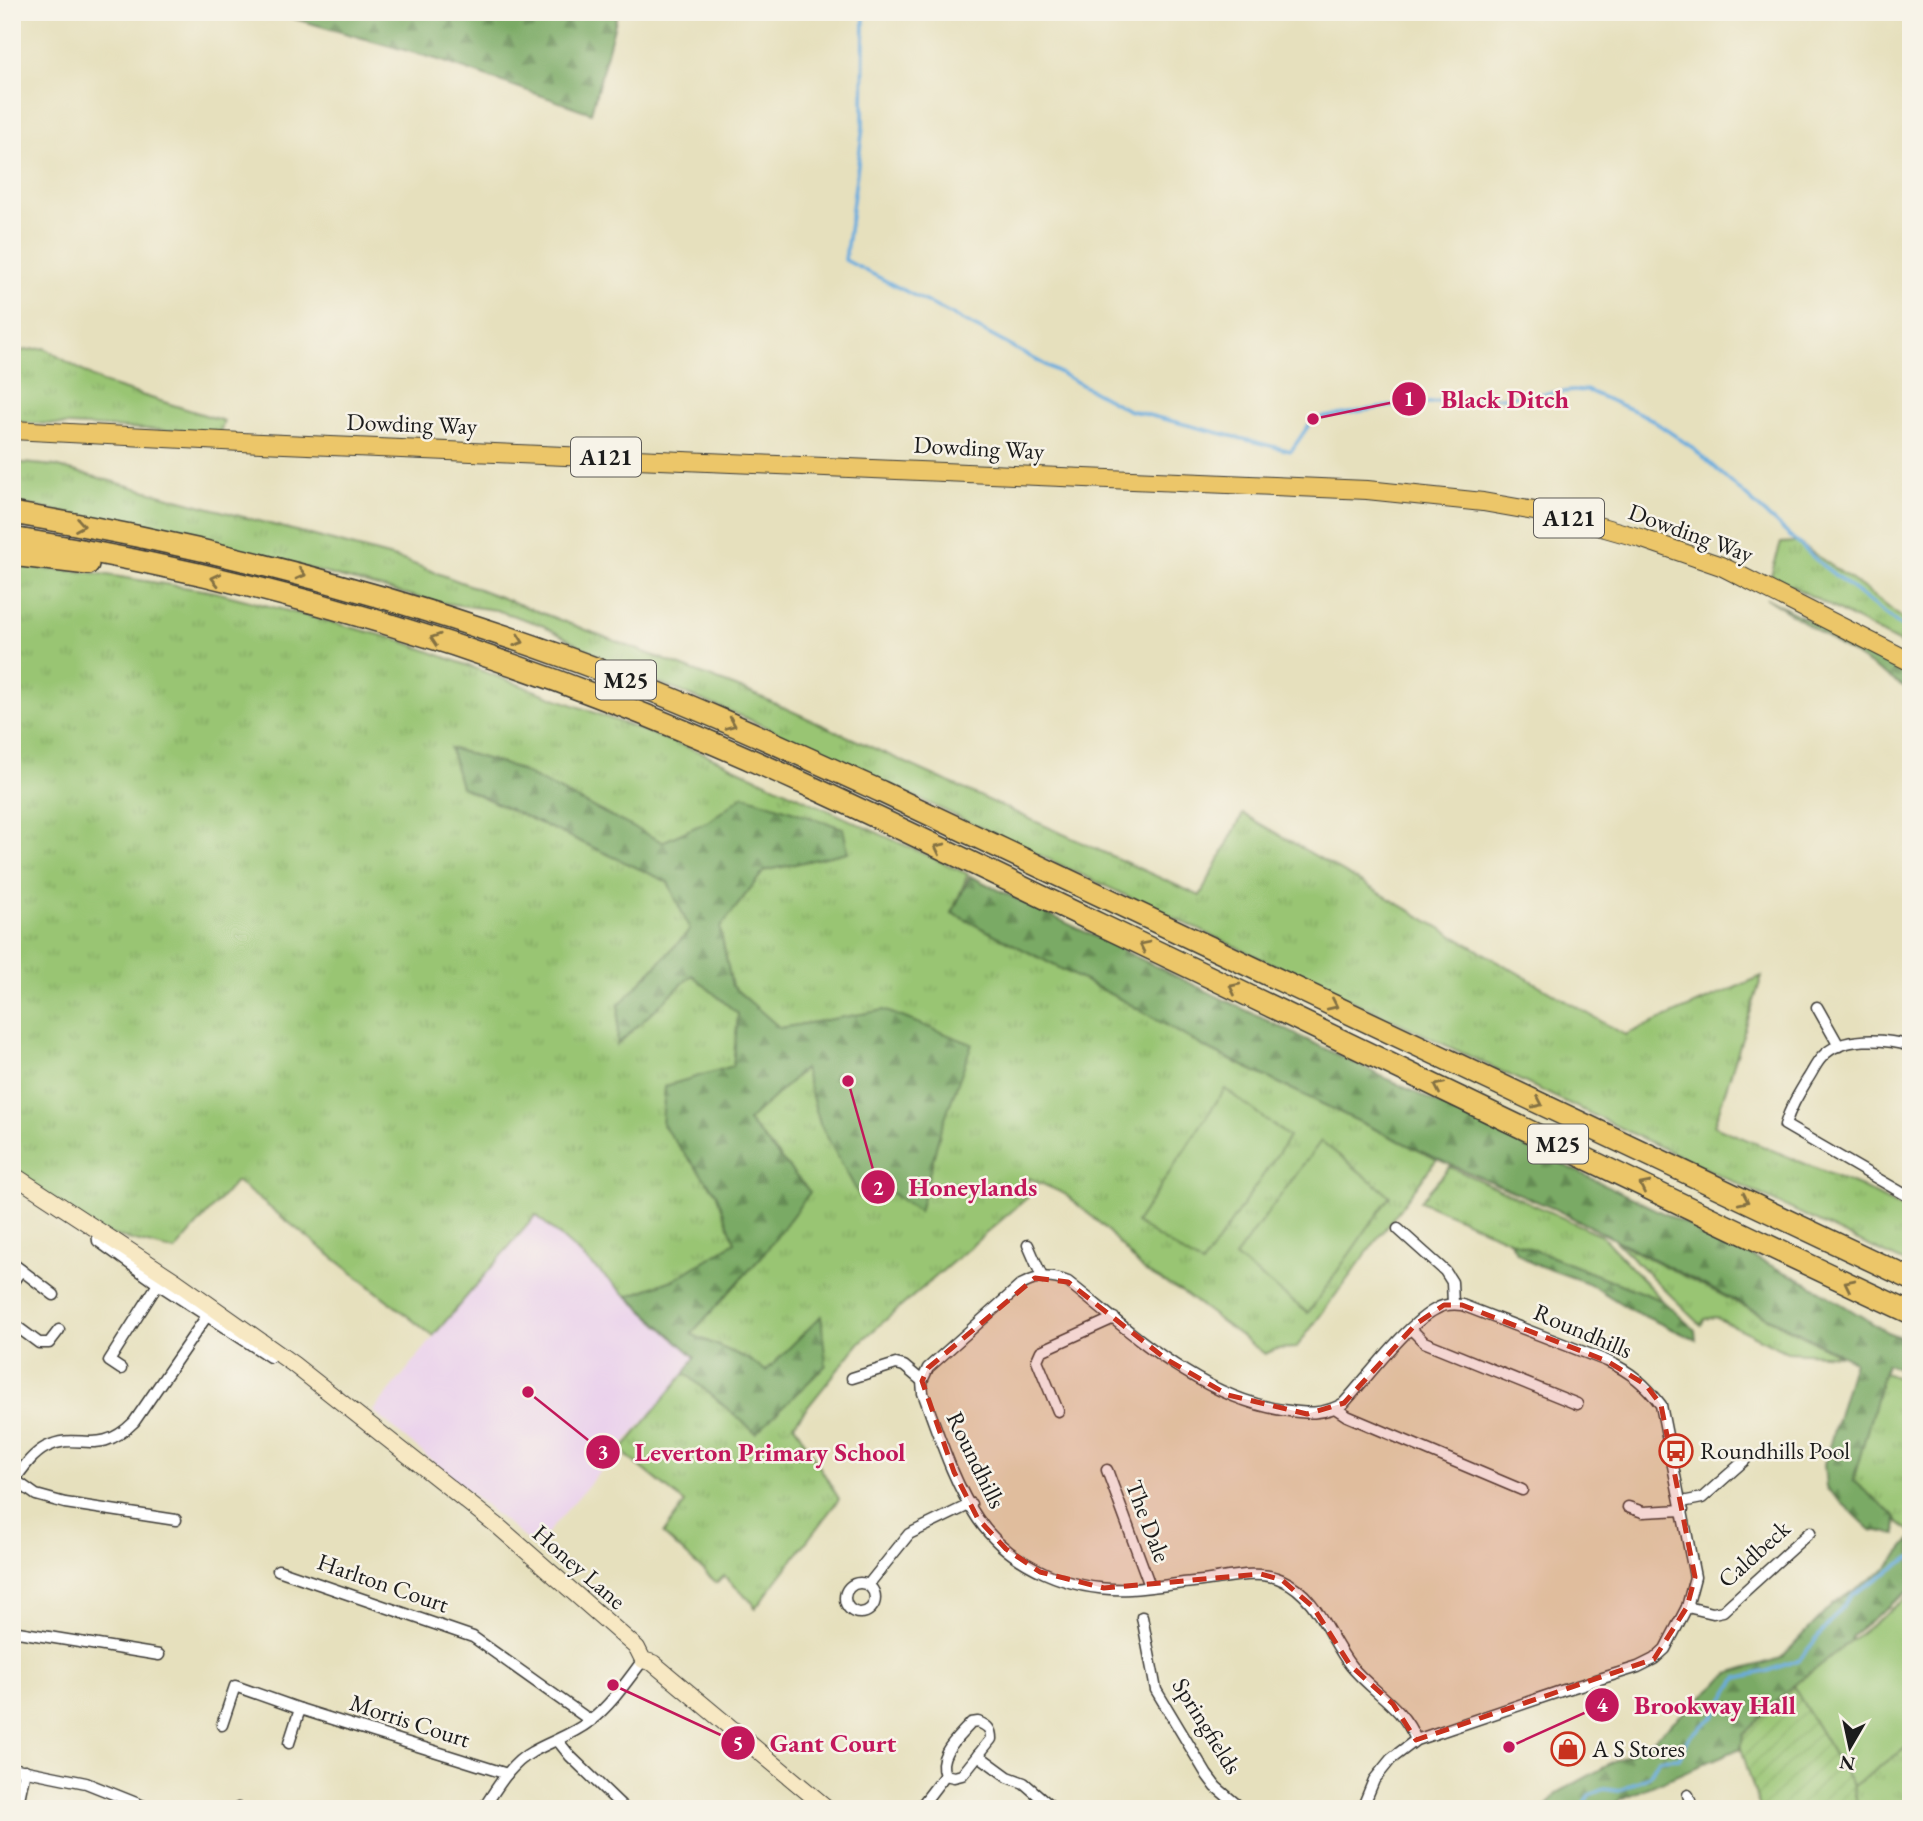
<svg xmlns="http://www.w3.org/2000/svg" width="1923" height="1821" font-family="'EB Garamond',serif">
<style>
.built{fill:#ead1ec}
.grass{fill:url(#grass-tufts);stroke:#5a7048;stroke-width:2}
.forest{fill:url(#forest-firs);stroke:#4b6340;stroke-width:2}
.garden{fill:url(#garden-furrows);stroke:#5a7048;stroke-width:2}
.pitch{fill:#99c573;stroke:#5a7048;stroke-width:2}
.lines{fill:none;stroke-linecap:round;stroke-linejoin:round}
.stream{stroke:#69acde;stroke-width:3.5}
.street-casing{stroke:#3a3934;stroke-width:13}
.secondary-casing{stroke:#3a3934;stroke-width:18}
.primary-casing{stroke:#3a3934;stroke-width:20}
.highway-casing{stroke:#3a3934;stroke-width:24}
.street{stroke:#fff;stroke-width:10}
.secondary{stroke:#f7e8c3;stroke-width:16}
.primary{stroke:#ecc669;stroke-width:18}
.highway{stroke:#ecc669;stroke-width:21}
.oneway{stroke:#847142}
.marked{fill:#c8321e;fill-opacity:0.2;stroke:#c8321e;stroke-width:5;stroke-dasharray:14 9;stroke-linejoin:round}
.labels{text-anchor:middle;stroke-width:5;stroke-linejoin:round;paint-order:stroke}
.shield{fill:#f7f3e8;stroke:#5e5c59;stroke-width:2}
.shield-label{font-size:23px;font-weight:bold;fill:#1c1c1c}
.street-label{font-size:24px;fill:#1c1c1c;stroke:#f7f3e8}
.poi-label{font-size:24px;fill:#1c1c1c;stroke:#f7f3e8;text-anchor:start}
.leader{fill:none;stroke:#c2185b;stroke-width:2.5}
.callout-dot{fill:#c2185b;stroke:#f7f3e8;stroke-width:2.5}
.mark-label{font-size:21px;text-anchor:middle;font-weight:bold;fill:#fff}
.callout-label{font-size:26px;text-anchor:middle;font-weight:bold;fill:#c2185b;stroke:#f7f3e8;stroke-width:5;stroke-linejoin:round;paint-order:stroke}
</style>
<defs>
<pattern id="grass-tufts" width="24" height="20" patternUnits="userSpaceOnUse" patternTransform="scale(1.75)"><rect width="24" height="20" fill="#99c573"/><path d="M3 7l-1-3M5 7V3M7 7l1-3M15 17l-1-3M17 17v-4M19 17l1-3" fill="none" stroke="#83a963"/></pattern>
<pattern id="forest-firs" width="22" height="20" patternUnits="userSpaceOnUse" patternTransform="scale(1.75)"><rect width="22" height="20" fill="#7aaa65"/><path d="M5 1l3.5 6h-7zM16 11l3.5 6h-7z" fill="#638a52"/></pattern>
<pattern id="garden-furrows" width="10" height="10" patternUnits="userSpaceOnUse" patternTransform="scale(1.75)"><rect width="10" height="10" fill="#99c573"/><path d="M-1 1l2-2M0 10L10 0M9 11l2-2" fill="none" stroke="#83a963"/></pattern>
</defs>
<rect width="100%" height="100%" fill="#f7f3e8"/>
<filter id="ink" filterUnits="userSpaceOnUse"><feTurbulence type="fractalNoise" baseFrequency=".0143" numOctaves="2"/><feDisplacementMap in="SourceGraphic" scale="14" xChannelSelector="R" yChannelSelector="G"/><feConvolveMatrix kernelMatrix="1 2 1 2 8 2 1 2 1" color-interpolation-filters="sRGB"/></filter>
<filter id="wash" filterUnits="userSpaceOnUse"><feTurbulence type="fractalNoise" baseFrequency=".00686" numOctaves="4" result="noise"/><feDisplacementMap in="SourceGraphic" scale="28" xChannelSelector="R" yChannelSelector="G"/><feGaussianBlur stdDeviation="1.57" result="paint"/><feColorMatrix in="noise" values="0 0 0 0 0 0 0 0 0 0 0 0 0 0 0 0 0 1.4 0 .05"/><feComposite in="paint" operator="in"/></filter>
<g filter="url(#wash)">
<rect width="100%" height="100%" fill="#e6e0bd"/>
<polygon class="built" points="535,1214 695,1357 685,1373 535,1547 373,1411"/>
<g class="grass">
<polygon points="44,348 103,383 224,421 220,433 12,422 12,352"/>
<polygon points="12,462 55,466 403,560 754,694 1200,896 1243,814 1625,1035 1762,976 1714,1126 1861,1187 1911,1213 1911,1266 1414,1030 746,718 619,667 542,625 496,610 436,602 213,544 12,502"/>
<polygon points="1797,542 1865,589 1911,625 1911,649 1771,575 1781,543"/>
<polygon points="12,566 88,572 215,592 396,639 703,753 968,874 952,913 1124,1001 1206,1048 1437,1159 1296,1348 1276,1349 1265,1354 1182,1292 1144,1271 1103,1226 1065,1194 1029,1178 1028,1197 860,1342 794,1424 839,1499 755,1609 753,1603 724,1576 717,1583 663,1534 685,1503 621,1451 685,1373 695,1357 536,1215 433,1336 236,1181 175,1251 97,1231 12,1171"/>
<polygon points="1450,1167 1601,1235 1663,1301 1509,1240 1420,1201"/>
<polygon points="1615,1241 1840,1355 1787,1352 1715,1317 1705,1319 1701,1325"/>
<polygon points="1883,1373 1911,1381 1911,1532 1898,1522 1895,1516 1853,1481"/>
<polygon points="1911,1744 1911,1809 1858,1809 1853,1786"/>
</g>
<g class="forest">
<polygon points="271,12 618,12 591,113 439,60"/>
<polygon points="1766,598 1911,674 1911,690 1899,684"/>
<polygon points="450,748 513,767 662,842 711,820 743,795 843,828 848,852 764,871 720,928 732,986 780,1028 884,1010 972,1044 941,1129 919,1212 881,1186 860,1197 820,1124 804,1069 748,1121 810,1192 763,1255 691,1334 748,1359 766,1371 821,1316 826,1365 756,1433 685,1373 695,1357 628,1296 675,1279 735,1242 716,1193 662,1125 665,1086 733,1066 738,1014 692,975 617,1045 619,1005 690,930 668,882 461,787"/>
<polygon points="970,876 1807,1283 1887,1332 1911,1341 1911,1372 1886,1364 1853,1481 1895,1516 1897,1534 1871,1530 1826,1488 1824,1464 1854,1361 1557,1210 1437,1159 1206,1048 1124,1001 952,913"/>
<polygon points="1509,1240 1663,1301 1695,1330 1696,1340 1633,1311 1588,1283 1532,1263 1517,1252"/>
<polygon points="1911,1539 1911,1589 1852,1635 1851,1641 1793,1686 1743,1735 1741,1748 1621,1799 1611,1809 1544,1809 1557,1793 1649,1743 1728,1674 1781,1658 1833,1604 1887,1568"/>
</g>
<polygon class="garden" points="1793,1686 1853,1786 1858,1809 1760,1809 1741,1748 1743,1735"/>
<g class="pitch">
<polygon points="1225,1089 1289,1137 1202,1265 1136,1223"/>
<polygon points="1321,1141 1390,1196 1308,1313 1235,1257"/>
<polygon points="1911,1594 1911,1744 1853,1786 1793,1686"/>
</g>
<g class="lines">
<g class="stream">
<polyline points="864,12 863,127 845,260 983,331 1128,410 1291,451 1313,419 1392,406 1586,390 1646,416 1693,448 1822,565 1911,634"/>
<polyline points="1580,1809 1589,1795 1604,1789 1619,1791 1649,1776 1659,1759 1679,1758 1691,1735 1713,1717 1737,1678 1768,1671 1800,1659 1852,1595 1911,1557"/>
</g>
</g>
</g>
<g filter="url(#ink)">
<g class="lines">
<defs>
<g id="street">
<polyline points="1817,1007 1839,1046"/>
<path d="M1911,1046c-25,-7 -70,-11 -89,11 -6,6 -10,16 -15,23 -9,15 -17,28 -22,45l126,73"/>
<polyline points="1398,1229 1445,1271 1452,1282 1453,1304"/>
<polyline points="97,1231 98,1241 158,1284 270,1357"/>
<polyline points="1028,1245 1042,1277"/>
<polyline points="12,1263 54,1295"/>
<polyline points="12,1283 21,1270"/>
<polyline points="12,1323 39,1343 49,1343 59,1330"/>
<polyline points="1411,1329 1424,1342 1577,1404"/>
<polyline points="121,1369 109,1361 158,1284"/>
<polyline points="852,1378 896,1364 904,1366 922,1381"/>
<polyline points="1335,1408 1347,1416 1522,1490"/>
<polyline points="1058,1411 1037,1360 1041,1351 1114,1318"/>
<polyline points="1107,1470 1150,1586"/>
<polyline points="15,1480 36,1495 65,1503 176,1520"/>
<path d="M12,1483c10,-13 19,-28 34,-36 33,-17 51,12 88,-25l79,-115"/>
<polyline points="1682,1502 1702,1498 1745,1460"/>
<polyline points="1628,1507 1643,1512 1683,1510"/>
<polyline points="278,1570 473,1637 591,1721"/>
<circle cx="860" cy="1598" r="15"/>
<polyline points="868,1585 909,1534 971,1504"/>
<polyline points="1687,1607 1713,1613 1723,1611 1810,1532"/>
<polyline points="1142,1617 1156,1690 1207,1775 1216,1787 1242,1809"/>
<polyline points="12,1631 159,1655"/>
<path d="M978,1722c10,4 13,7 13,17l-29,36 -8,2 -9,-2c-9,-20 13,-37 26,-52z"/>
<polyline points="222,1725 235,1686 300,1709"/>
<polyline points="558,1741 570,1756 625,1809"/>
<polyline points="289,1743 300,1709 507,1774"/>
<polyline points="978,1755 1008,1777 1024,1783 1054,1809"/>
<polyline points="12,1768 86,1783 151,1809"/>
<polyline points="1688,1795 1693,1809"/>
<polyline points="238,1808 241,1809"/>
<polyline points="17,1809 25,1770"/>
<path d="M483,1809c14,-21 27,-45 49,-57 19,-11 40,-17 58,-31 21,-16 37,-40 53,-61"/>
<polyline points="919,1809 945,1775"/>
<path d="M1362,1809l12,-29 17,-21 25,-19 145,-49 77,-24 16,-8 11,-10 22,-42 8,-30 -34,-172c-16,-21 -30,-33 -54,-44l-145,-56c-9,-1 -18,-1 -26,4 -28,14 -70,70 -92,94 -21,13 -40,10 -62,7 -85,-14 -149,-77 -214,-128 -18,-7 -30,-6 -47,3l-93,83 -6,13 1,12c15,40 31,91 55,126 33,48 95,73 152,70 21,-1 43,-5 63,-7 28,-2 63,-14 89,-2 35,15 47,58 69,86 21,26 52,40 65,74"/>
</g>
<polyline id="secondary" points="12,1174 177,1282 293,1364 499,1527 637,1648 643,1660 653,1663 828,1809"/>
<polyline id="primary" points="12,430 261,443 1367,490 1483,502 1563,516 1640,538 1721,566 1911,662"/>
<g id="highway">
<path d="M12,513c189,31 373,79 553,144 108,39 212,87 317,135l1029,487"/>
<path d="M12,538c204,32 406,88 598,163 167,65 328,146 489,223 271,129 540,262 812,389"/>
<polyline points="12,555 88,564"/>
</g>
</defs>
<use href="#street" class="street-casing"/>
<use href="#secondary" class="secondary-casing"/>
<use href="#primary" class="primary-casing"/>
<use href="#highway" class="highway-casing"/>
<use href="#street" class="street"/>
<use href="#secondary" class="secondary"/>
<use href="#primary" class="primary"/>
<use href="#highway" class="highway"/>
</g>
<defs><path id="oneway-chevron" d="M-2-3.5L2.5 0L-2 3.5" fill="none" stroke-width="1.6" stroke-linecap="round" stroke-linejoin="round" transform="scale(1.75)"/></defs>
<g class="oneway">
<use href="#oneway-chevron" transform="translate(80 525) rotate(10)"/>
<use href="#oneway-chevron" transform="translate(301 574) rotate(15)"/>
<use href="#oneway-chevron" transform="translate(216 579) rotate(-167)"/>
<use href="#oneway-chevron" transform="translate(435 639) rotate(-162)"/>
<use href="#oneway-chevron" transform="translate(519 641) rotate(19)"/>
<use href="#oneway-chevron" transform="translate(731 724) rotate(23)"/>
<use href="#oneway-chevron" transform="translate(939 848) rotate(-154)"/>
<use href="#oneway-chevron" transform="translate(1144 946) rotate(-154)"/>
<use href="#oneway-chevron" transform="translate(1234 988) rotate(-154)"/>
<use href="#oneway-chevron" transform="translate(1333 1005) rotate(25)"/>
<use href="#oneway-chevron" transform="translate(1439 1087) rotate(-155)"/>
<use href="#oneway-chevron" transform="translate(1538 1103) rotate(25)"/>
<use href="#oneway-chevron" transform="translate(1644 1186) rotate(-154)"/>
<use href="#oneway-chevron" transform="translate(1744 1200) rotate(25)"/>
<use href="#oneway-chevron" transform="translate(1849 1284) rotate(-154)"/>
</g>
</g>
<path class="marked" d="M1035,1278l33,4 98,77 62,36 79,19 37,-11 72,-79 28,-19h18l145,56 39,24 15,20 34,172 -8,30 -33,52 -238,81 -23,-36 -43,-39 -37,-58 -31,-27 -21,-6 -157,14 -64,-16 -34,-23 -28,-30 -24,-47 -32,-91 6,-13z"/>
<defs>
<symbol id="bus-ring" viewBox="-11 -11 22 22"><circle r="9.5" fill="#f7f3e8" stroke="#c8321e" stroke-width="1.5"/><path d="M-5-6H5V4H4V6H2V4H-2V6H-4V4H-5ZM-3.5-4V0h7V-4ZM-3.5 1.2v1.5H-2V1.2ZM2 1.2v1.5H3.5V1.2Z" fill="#c8321e"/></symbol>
<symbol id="shop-ring" viewBox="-11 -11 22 22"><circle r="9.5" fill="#f7f3e8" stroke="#c8321e" stroke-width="1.5"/><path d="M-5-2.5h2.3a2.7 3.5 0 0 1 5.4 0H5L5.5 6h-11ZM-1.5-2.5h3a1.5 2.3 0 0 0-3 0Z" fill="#c8321e"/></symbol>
</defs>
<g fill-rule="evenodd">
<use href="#bus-ring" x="1657" y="1432" width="38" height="38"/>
<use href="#shop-ring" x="1549" y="1730" width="38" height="38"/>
</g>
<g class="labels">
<g class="shield">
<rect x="571" y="437.5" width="70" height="39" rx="5"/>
<rect x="1534" y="498.5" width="70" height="39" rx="5"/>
<rect x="596" y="660.5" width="60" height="39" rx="5"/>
<rect x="1528" y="1124.5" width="60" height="39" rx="5"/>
</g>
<g class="shield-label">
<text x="606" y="465">A121</text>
<text x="1569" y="526">A121</text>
<text x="626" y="688">M25</text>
<text x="1558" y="1152">M25</text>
</g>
<g class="street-label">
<text transform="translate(412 424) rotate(2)" y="8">Dowding Way</text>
<text transform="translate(979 448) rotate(3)" y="8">Dowding Way</text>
<text transform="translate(1691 533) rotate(20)" y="8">Dowding Way</text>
<text transform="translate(1583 1331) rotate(23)" y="8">Roundhills</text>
<text transform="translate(976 1460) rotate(64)" y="8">Roundhills</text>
<text transform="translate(1148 1521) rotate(69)" y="8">The Dale</text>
<text transform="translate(1754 1554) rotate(-42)" y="8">Caldbeck</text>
<text transform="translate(579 1567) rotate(41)" y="8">Honey Lane</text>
<text transform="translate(383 1583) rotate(19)" y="8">Harlton Court</text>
<text transform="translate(410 1721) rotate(18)" y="8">Morris Court</text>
<text transform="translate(1207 1726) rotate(58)" y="8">Springfields</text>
</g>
<g class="poi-label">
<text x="1700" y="1459">Roundhills Pool</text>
<text x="1592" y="1757">A S Stores</text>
</g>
</g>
<path class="leader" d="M1313 419L1409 399M848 1081L878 1187M528 1392L603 1452M1509 1747L1602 1705M613 1685L738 1743"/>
<g class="callout-dot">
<circle cx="1313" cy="419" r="7"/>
<circle cx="848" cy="1081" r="7"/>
<circle cx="528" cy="1392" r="7"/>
<circle cx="1509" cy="1747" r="7"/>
<circle cx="613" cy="1685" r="7"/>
<circle cx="1409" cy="399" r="18"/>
<circle cx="878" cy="1187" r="18"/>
<circle cx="603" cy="1452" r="18"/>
<circle cx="1602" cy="1705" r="18"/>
<circle cx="738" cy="1743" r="18"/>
</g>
<g class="mark-label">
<text x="1409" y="406">1</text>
<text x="878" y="1195">2</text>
<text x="603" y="1459">3</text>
<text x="1602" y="1712">4</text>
<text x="738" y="1750">5</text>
</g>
<g class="callout-label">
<text x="1505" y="408">Black Ditch</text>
<text x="973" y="1196">Honeylands</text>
<text x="770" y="1461">Leverton Primary School</text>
<text x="1715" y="1714">Brookway Hall</text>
<text x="833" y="1752">Gant Court</text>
</g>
<rect width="1923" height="1821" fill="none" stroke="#f7f3e8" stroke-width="42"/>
<g transform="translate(1850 1747) rotate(189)" stroke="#f7f3e8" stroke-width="5" paint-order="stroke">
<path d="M0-5L12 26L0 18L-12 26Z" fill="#1c1c1c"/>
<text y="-10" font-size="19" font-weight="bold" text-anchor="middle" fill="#1c1c1c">N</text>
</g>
</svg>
